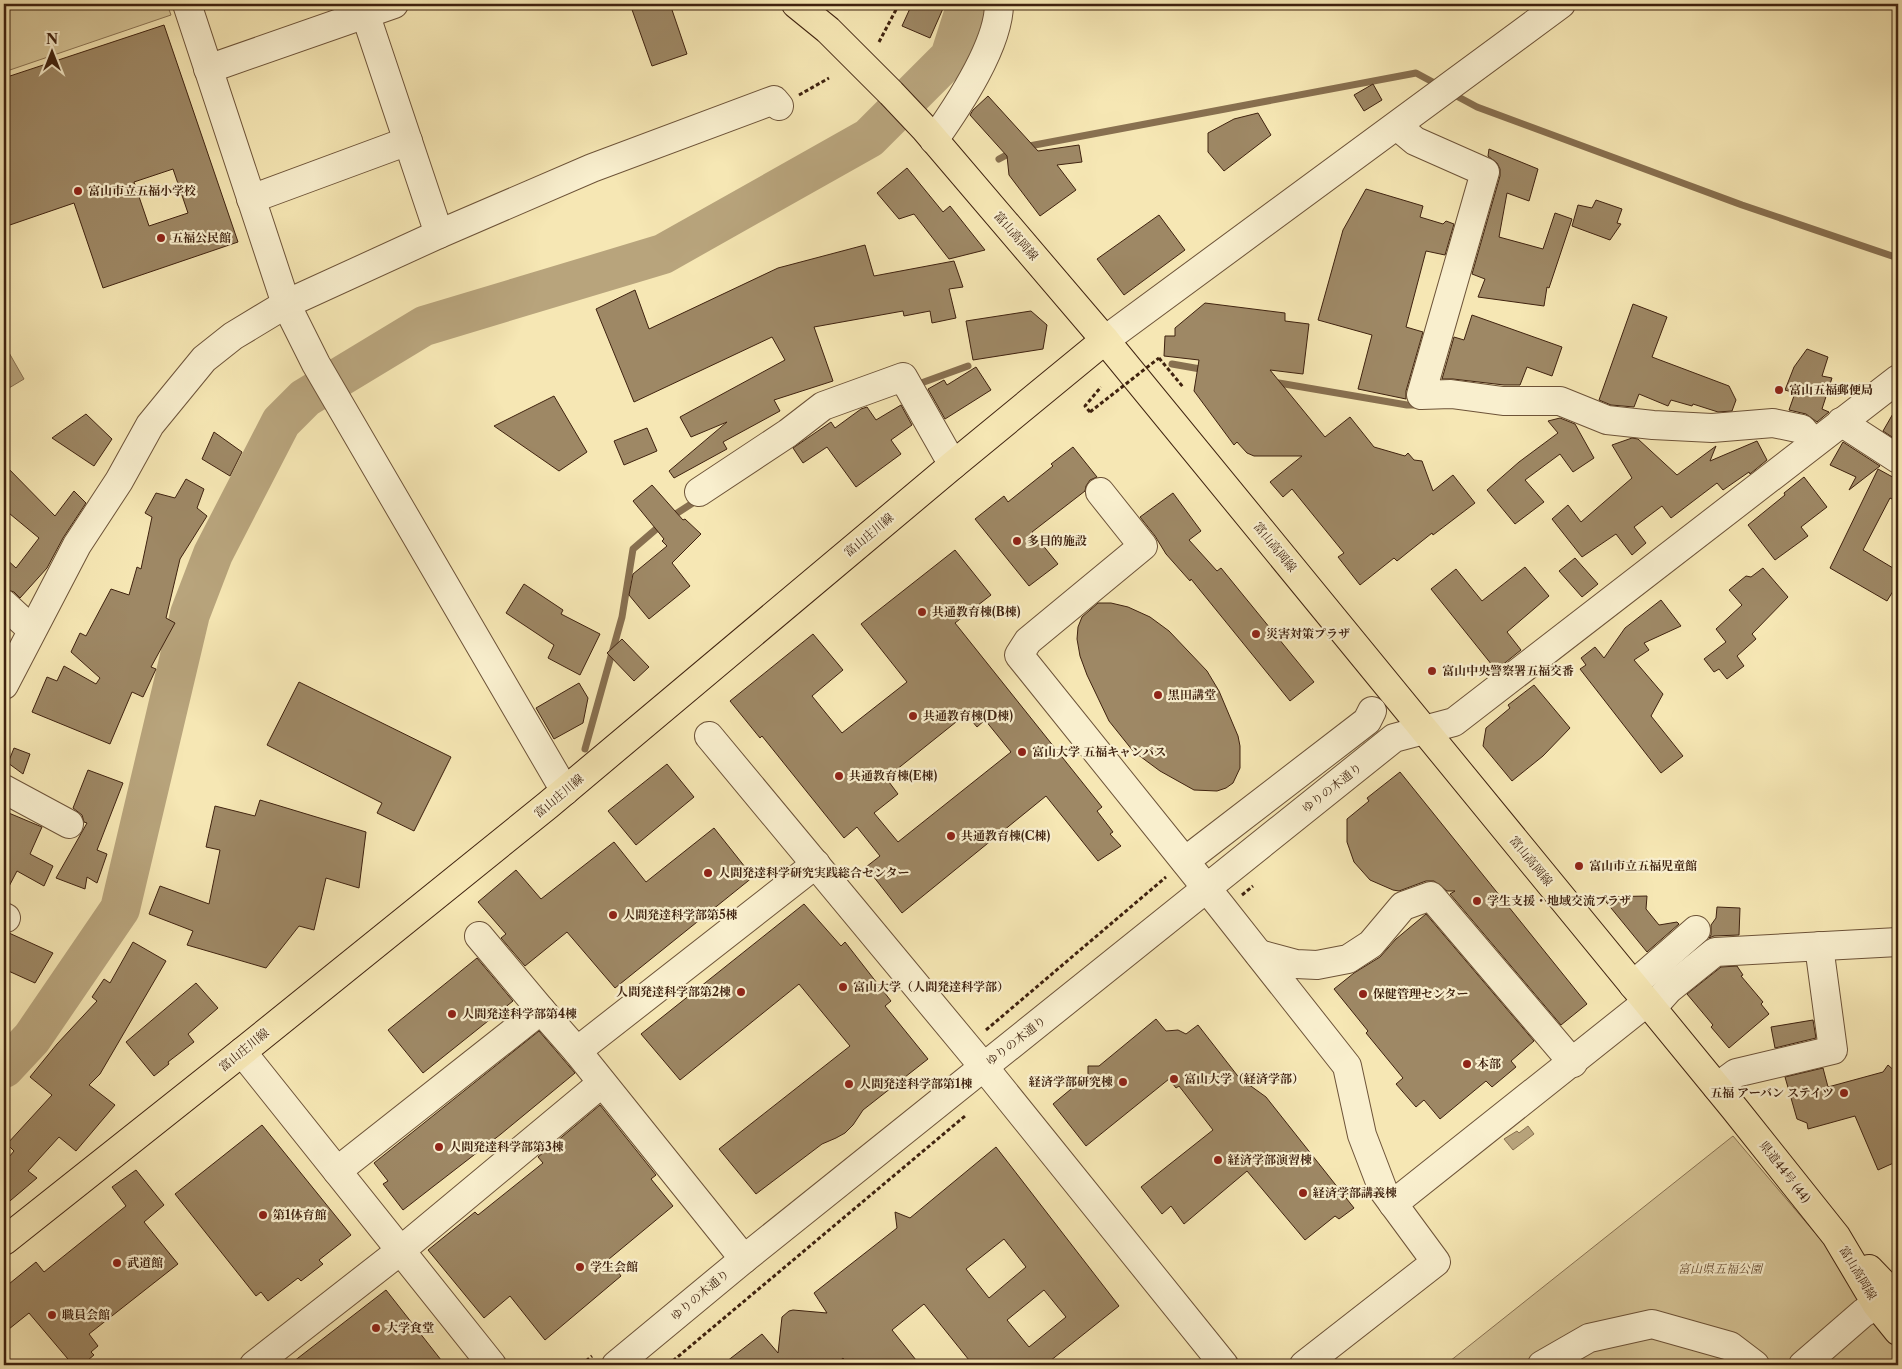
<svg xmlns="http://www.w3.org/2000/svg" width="1902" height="1369" font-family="'Libre Caslon Text','Noto Serif JP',serif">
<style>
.green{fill:#d7c698;stroke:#8b7454}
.water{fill:#b8a47c;stroke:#887050}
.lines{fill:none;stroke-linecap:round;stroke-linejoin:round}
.stream{stroke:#887050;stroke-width:7}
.river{stroke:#b8a47c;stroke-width:40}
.building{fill:#9e8865;stroke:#3f220f;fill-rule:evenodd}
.minor-casing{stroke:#6d5338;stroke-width:30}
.major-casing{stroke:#3f220f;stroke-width:30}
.path{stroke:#3f220f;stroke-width:3;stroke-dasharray:4 2.5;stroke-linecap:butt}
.minor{stroke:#f9efce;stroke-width:28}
.major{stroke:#f6e7b4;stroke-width:28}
.path-bridge{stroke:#3f220f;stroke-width:3;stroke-dasharray:4 2.5;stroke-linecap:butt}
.poi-dot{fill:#8f2418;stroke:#f9efce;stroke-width:2}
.labels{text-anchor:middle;stroke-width:4.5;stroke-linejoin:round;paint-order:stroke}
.poi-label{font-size:12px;font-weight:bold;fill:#3f220f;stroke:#f9efce;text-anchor:start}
.street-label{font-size:12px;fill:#3f220f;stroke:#f9efce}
.park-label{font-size:12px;font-style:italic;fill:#654b31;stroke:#f9efce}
</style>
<rect width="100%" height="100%" fill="#f6e7b4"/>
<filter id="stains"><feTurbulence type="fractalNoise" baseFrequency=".004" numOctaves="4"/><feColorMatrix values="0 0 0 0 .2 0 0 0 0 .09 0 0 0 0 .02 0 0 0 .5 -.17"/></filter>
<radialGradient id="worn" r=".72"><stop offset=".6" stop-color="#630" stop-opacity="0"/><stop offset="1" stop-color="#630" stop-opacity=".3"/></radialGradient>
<g class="green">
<polygon points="4,4 167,4 171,15 4,72"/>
<polygon points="1733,1136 1898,1331 1898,1365 1445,1365"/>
</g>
<g class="water">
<polygon points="4,344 24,379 4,391"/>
<polygon points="1528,1126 1534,1134 1513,1150 1504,1139 1517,1131 1519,1133"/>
</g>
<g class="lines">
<g class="stream">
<polyline points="962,22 992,11"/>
<polyline points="1451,93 1477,107 1742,205 1898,258"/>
<polyline points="1024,147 1416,73 1440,86"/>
<polyline points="999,159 1014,151"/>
<polyline points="1172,364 1206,370"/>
<polyline points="1273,382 1407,405 1420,405"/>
<polyline points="913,386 968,366"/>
<polyline points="671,517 699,499"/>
<polyline points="585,749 622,617 633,549 662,524"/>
</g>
<polyline class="river" points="4,1068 32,1038 120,909 190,614 213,554 281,422 305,398 424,326 663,254 869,138 950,57 967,4"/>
</g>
<g class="building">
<polygon points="630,4 670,4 687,54 652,66"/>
<polygon points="912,4 945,4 930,38 902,26"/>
<path d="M164,25l74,217 -135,46 -29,-85 -70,24v-149zM173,169l15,44 -39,13 -15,-44z"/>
<polygon points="1373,84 1382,100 1364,111 1354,95"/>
<polygon points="988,96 1038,151 1079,145 1082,162 1057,165 1076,190 1040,216 1009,175 1007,156 970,115 973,110"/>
<polygon points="1258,113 1271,135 1224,171 1208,152 1208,133 1234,119"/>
<polygon points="1489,149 1538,169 1529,201 1507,193 1499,237 1543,249 1555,213 1572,219 1549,288 1547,287 1544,306 1478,297 1485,279 1472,274 1500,176 1500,169 1497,163 1488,156"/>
<polygon points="907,168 943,212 950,206 985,250 949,259 914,214 899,219 877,193"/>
<polygon points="1366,189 1423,206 1420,217 1443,224 1446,221 1454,224 1445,255 1426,251 1406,327 1423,332 1406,391 1406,399 1358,389 1372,335 1318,320 1343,230"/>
<polygon points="1596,200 1622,209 1617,223 1621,224 1610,240 1572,226 1578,205 1592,208"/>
<polygon points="1159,215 1185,250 1124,295 1097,259"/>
<polygon points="865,245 874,276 954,261 963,287 949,289 956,318 932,323 930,311 904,316 903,311 814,327 833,381 774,400 780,411 723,442 727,449 674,478 669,471 727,422 691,437 680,417 785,360 772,337 634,402 596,309 635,290 649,329 778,268"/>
<polygon points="1205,303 1285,313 1285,321 1309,324 1303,374 1270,370 1325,437 1350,417 1374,447 1405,456 1408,453 1414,460 1422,461 1433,491 1453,475 1475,503 1433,535 1432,533 1397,561 1394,558 1360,585 1338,557 1344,553 1292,489 1283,497 1270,482 1302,456 1254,456 1247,453 1237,442 1234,445 1194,391 1199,360 1164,356 1165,336 1175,336 1175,328"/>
<polygon points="1633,304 1667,317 1652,357 1729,386 1736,400 1732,411 1718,412 1693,404 1692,406 1671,400 1668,406 1639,394 1634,407 1611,405 1599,400"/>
<polygon points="1031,311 1047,325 1043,349 973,360 966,321"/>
<polygon points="1472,315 1562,347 1552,376 1527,367 1520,385 1504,385 1453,379 1442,379 1454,337 1464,340"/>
<polygon points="1807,349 1828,357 1822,376 1832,378 1822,409 1829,412 1817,422 1806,414 1789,410 1795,393 1785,390 1794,367"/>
<polygon points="976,367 991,390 945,419 928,389 944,380 947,385"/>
<polygon points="554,396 587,452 559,471 494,426"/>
<polygon points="901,405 912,425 891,440 901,454 856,487 827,447 803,463 793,448 831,422 835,428 861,409 867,407 876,420"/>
<polygon points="1898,405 1898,441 1883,431"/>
<polygon points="86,414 112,439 94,466 52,438"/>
<polygon points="1560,418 1575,424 1594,458 1573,472 1560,454 1525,480 1544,502 1515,524 1487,490 1519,462 1558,433 1548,421"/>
<polygon points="647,428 657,451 624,465 614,441"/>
<polygon points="214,432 242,452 230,476 202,459"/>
<polygon points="1632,438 1638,439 1677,475 1716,446 1710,461 1757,441 1767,460 1750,474 1749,472 1723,490 1717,483 1671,518 1662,506 1634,527 1646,543 1632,555 1616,534 1582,557 1552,519 1568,505 1581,522 1632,478 1612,445"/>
<polygon points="1843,442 1880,466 1849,490 1856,477 1830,465"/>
<polygon points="1073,447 1097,477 1090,480 1086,486 1085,491 1032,532 1058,564 1029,586 975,519 1004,496 1008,502 1053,466 1051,464"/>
<polygon points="4,464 55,516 74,491 86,503 63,538 47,568 20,598 14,592 4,589 4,557 16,568 39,538 4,509"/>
<polygon points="1878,469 1898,480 1898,502 1890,498 1863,550 1898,571 1898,583 1887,601 1830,568"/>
<polygon points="1804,477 1827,507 1801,527 1808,536 1775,560 1748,525 1785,495 1784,493"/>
<polygon points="186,479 204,489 197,508 207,516 180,559 166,618 175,623 151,667 156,669 143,697 132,692 110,744 32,712 47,677 57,681 64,666 96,684 100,678 71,652 80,633 86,636 111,589 129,595 137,567 141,569 152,517 145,513 156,493 175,498"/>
<polygon points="652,485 683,520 685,519 701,534 672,563 690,586 649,619 629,595 633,574 667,546 662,541 664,539 633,501"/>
<polygon points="1173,493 1201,531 1189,540 1217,571 1221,568 1314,682 1290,701 1191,579 1190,581 1166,554 1155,536 1140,517"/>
<path d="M955,550l36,45 -36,28 147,184 -5,4 16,21 -3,2 11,12 -23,15 -52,-65 -144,117 -36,-46 14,-11 -23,-29 -13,11 -82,-102 -2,2 -30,-37 83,-67 30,36 -31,26 30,37 65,-51 -46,-58zM966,714l11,13 8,-7 26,32 -113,90 -24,-29 24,-19 -12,-16z"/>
<polygon points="1575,558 1598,584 1582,597 1559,571"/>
<polygon points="1525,567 1549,596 1507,632 1521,650 1496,670 1431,589 1456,569 1482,601"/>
<polygon points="1763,568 1788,597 1752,634 1756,639 1737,656 1744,666 1727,679 1719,669 1714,672 1704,659 1726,642 1716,629 1742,605 1729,590 1746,576 1751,577"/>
<polygon points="524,584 563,610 561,614 600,634 580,675 548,658 554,645 506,613"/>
<polygon points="1661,600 1681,626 1644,643 1649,650 1634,660 1663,694 1651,716 1683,756 1661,773 1580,669 1586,665 1581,658 1595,647 1604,658 1625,628"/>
<polygon points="1098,603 1111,603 1128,607 1150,617 1169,631 1207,671 1219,691 1238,736 1240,746 1240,768 1233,783 1226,788 1217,791 1194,790 1160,771 1133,751 1109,721 1087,675 1080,656 1077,639 1078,627 1082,617"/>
<polygon points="622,639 649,667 634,681 607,653"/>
<polygon points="299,682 451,757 414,831 377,813 382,803 267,745"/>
<polygon points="579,683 588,698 583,723 554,739 536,708"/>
<polygon points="1534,685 1570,728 1543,756 1512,781 1483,746 1486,728 1510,708 1508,705"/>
<polygon points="14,748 30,754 23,774 8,763"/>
<polygon points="667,764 694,797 636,845 608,811"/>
<polygon points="88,770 123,783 97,850 107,854 97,883 87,877 85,889 56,878 87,823 84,822 82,815 73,808"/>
<polygon points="1400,772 1587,1004 1561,1025 1450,894 1455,891 1447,891 1434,881 1426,881 1399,891 1393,890 1370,880 1354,862 1347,842 1347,819 1369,801 1367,798"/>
<polygon points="260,800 366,832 359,888 326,878 314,930 299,926 266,968 187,945 193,931 149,914 160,886 209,904 220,850 206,847 215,806 255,816"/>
<polygon points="4,811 42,827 30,854 53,866 44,886 17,871 4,896 4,848 8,835 4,833"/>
<polygon points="714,828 753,877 615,988 567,932 525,966 501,938 506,934 478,902 516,870 541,899 614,842 646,882"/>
<polygon points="1647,896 1646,909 1659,925 1677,922 1679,924 1647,952 1602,897"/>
<polygon points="804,904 841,946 845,942 891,1001 885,1006 928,1059 863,1110 853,1125 845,1133 836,1138 822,1144 756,1194 719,1149 850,1046 799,984 680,1080 641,1034"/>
<polygon points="1717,907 1740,908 1739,935 1714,936 1709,938 1711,935 1711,925 1716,918"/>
<polygon points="1426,914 1534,1041 1511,1061 1516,1067 1492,1087 1486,1081 1440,1119 1424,1100 1416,1107 1396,1084 1403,1078 1366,1033 1368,1031 1334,989 1354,973 1380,957 1396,939"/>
<polygon points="4,933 9,933 53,953 35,983 4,969"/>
<polygon points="133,942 166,961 100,1074 89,1085 115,1105 76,1151 59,1137 28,1171 37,1178 4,1206 4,1163 14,1151 7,1144 52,1095 30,1077 57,1044 97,1001 92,997 104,979 110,983"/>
<polygon points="477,958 513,1001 423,1073 388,1030"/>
<polygon points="1737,966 1743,975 1741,976 1763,1002 1761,1004 1769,1014 1729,1048 1711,1027 1713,1025 1687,994 1721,967"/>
<polygon points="196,983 218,1008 188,1034 194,1042 168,1062 169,1064 154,1076 126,1042"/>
<polygon points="1156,1019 1166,1031 1178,1030 1186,1034 1198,1025 1244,1084 1248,1084 1266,1097 1354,1208 1339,1219 1335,1216 1305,1240 1247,1171 1184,1224 1171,1206 1162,1214 1141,1187 1213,1130 1179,1086 1176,1088 1169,1079 1086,1146 1053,1104 1088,1075 1088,1066 1099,1066"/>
<polygon points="1813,1020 1816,1038 1775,1048 1771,1027"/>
<polygon points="539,1031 575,1073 501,1134 403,1210 383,1184 388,1181 374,1163"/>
<polygon points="1888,1065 1898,1074 1898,1161 1878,1170 1855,1116 1808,1129 1807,1123 1797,1119 1785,1077 1823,1068 1828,1087 1883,1072"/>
<polygon points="600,1105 656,1175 651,1179 673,1206 609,1259 621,1276 545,1340 510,1296 484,1318 428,1250 475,1212 478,1215 543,1163 538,1157"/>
<polygon points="262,1125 351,1235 319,1260 323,1264 301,1281 298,1278 268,1301 261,1292 256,1296 175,1194"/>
<path d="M996,1147l123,159 -74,59h-72l-49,-61 -32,26 28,35h-71l-6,-7 -8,7h-113l40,-31 16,19 4,-36 7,-6 4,-1 34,3 -13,-20 83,-65 -2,-16 15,6zM1004,1239l22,28 -37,31 -23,-29zM1044,1290l22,27 -37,30 -22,-27z"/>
<polygon points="136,1170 164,1205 144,1222 178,1264 89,1334 98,1346 91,1352 94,1355 82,1365 73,1365 29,1313 4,1333 4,1288 36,1262 44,1272 126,1206 112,1187"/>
<polygon points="386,1290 445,1365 289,1365"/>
</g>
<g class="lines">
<defs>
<g id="minor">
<polyline points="187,4 286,304 316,364 565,791"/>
<polyline points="365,13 439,234"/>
<polyline points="208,69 394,4"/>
<polyline points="1397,126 1415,141 1485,172 1421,395 1451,394 1503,401 1560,401 1607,420 1653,425 1712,428 1773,423 1802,429 1814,443"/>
<path d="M934,140c24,-34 65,-95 65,-136"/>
<polyline points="251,199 408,141"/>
<polyline points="1105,340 1561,4"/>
<polyline points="1841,422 1898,459"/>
<polyline points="699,492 788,433 823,406 903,377 953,465"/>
<polyline points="1100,492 1143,546 1028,641 1019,655 1220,905 1347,1066 1362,1135 1383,1190 1436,1262 1304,1365"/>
<polyline points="4,604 32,630"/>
<polyline points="4,685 77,545 119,481 150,425 204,359 233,336 286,304 439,234 592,168 774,100 779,106"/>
<polyline points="709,736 983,1066 1224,1365"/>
<polyline points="4,789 69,824"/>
<polyline points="1185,861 1367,721 1372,711"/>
<polyline points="4,917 6,918"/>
<polyline points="479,936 541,1010"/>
<polyline points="1259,954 1296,964 1317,965 1348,959 1371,944 1403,906 1431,896 1573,1063"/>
<polyline points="1633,985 1696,930"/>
<polyline points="1652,1008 1669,989 1715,952 1898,942"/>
<polyline points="577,1051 816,864"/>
<polyline points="242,1052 492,1365"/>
<polyline points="1717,1087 1736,1073 1833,1050 1819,946"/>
<polyline points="337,1171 541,1010 577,1051 744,1259"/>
<polyline points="1393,1204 1647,1002"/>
<polyline points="254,1365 400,1251 602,1083"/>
<polyline points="616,1365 744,1259 1394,738 1454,722 1898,379"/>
<polyline points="1542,1365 1589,1338 1652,1324 1730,1346 1755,1365"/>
<polyline points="1803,1365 1863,1313 1877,1305"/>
</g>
<g id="major">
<polyline points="796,4 828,30 891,93 925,129 1105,340 1734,1108 1836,1236 1877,1305 1898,1331"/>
<polyline points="4,1241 242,1052 548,805 953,465 1105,340"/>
<polyline points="1869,1269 1898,1299"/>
</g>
</defs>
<use href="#minor" class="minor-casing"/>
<use href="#major" class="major-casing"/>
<g class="path">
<polyline points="879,42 899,4"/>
<polyline points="799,95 829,78"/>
<polyline points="1159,358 1183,387"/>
<polyline points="1090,412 1085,406 1101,387"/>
<polyline points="1242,895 1253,886"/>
<polyline points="986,1030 1166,877"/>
<polyline points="581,1365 592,1356"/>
<polyline points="668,1365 965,1116"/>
</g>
<use href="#minor" class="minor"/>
<use href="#major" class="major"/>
<polyline class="path-bridge" points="1090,412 1159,358"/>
</g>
<g class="poi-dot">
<circle cx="78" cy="191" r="5"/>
<circle cx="161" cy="238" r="5"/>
<circle cx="1779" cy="390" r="5"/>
<circle cx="1017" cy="541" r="5"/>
<circle cx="922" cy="612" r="5"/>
<circle cx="1256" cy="634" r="5"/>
<circle cx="1432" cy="671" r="5"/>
<circle cx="1158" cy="695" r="5"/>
<circle cx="913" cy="716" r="5"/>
<circle cx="1022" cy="752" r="5"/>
<circle cx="839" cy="776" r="5"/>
<circle cx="951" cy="836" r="5"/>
<circle cx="1579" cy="866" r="5"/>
<circle cx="708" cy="873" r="5"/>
<circle cx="1477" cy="901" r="5"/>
<circle cx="613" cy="915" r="5"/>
<circle cx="843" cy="987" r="5"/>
<circle cx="741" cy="992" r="5"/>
<circle cx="1363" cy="994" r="5"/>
<circle cx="452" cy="1014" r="5"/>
<circle cx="1467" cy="1064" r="5"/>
<circle cx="1174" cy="1079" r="5"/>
<circle cx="1123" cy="1082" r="5"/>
<circle cx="849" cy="1084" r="5"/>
<circle cx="1844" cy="1093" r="5"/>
<circle cx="439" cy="1147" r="5"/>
<circle cx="1218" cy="1160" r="5"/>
<circle cx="1303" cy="1193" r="5"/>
<circle cx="263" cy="1215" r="5"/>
<circle cx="117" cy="1263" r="5"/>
<circle cx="580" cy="1267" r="5"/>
<circle cx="52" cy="1315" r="5"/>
<circle cx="376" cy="1328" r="5"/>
</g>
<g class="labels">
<g class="poi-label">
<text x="88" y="195">富山市立五福小学校</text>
<text x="171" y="242">五福公民館</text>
<text x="1789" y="394">富山五福郵便局</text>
<text x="1027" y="545">多目的施設</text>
<text x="932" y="616">共通教育棟(B棟)</text>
<text x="1266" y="638">災害対策プラザ</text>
<text x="1442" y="675">富山中央警察署五福交番</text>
<text x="1168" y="699">黒田講堂</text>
<text x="923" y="720">共通教育棟(D棟)</text>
<text x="1032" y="756">富山大学 五福キャンパス</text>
<text x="849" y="780">共通教育棟(E棟)</text>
<text x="961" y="840">共通教育棟(C棟)</text>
<text x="1589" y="870">富山市立五福児童館</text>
<text x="718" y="877">人間発達科学研究実践総合センター</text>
<text x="1487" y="905">学生支援・地域交流プラザ</text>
<text x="623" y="919">人間発達科学部第5棟</text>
<text x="853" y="991">富山大学（人間発達科学部）</text>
<text x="731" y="996" text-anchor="end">人間発達科学部第2棟</text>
<text x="1373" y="998">保健管理センター</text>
<text x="462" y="1018">人間発達科学部第4棟</text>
<text x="1477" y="1068">本部</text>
<text x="1184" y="1083">富山大学（経済学部）</text>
<text x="1113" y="1086" text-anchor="end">経済学部研究棟</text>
<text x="859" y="1088">人間発達科学部第1棟</text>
<text x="1834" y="1097" text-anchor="end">五福 アーバン ステイツ</text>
<text x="449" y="1151">人間発達科学部第3棟</text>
<text x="1228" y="1164">経済学部演習棟</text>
<text x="1313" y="1197">経済学部講義棟</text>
<text x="273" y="1219">第1体育館</text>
<text x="127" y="1267">武道館</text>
<text x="590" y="1271">学生会館</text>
<text x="62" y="1319">職員会館</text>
<text x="386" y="1332">大学食堂</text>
</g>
<g class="street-label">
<text transform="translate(1016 236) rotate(49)" y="4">富山高岡線</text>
<text transform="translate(869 535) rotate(-40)" y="4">富山庄川線</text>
<text transform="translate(1275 547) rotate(51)" y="4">富山高岡線</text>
<text transform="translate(1332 788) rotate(-38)" y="4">ゆりの木通り</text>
<text transform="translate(559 796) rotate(-40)" y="4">富山庄川線</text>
<text transform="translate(1531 861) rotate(51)" y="4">富山高岡線</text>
<text transform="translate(1016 1041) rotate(-38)" y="4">ゆりの木通り</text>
<text transform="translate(244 1050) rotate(-39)" y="4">富山庄川線</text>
<text transform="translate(1785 1172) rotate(52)" y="4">県道44号 (44)</text>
<text transform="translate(1858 1273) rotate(59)" y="4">富山高岡線</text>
<text transform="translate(700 1295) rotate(-40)" y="4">ゆりの木通り</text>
</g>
<g class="park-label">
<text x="1720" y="1273">富山県五福公園</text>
</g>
</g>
<rect width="1902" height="1369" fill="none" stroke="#f6e7b4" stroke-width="20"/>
<rect x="5" y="5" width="1892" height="1359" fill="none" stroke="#3f220f" stroke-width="2.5"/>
<rect x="10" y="10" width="1882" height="1349" fill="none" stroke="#3f220f"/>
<g transform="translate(52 52)" stroke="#f9efce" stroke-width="4" paint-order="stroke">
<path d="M0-4L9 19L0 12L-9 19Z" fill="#3f220f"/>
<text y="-8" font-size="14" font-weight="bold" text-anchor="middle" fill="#3f220f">N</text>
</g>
<rect width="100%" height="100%" filter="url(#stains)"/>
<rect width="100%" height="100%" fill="url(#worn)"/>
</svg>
